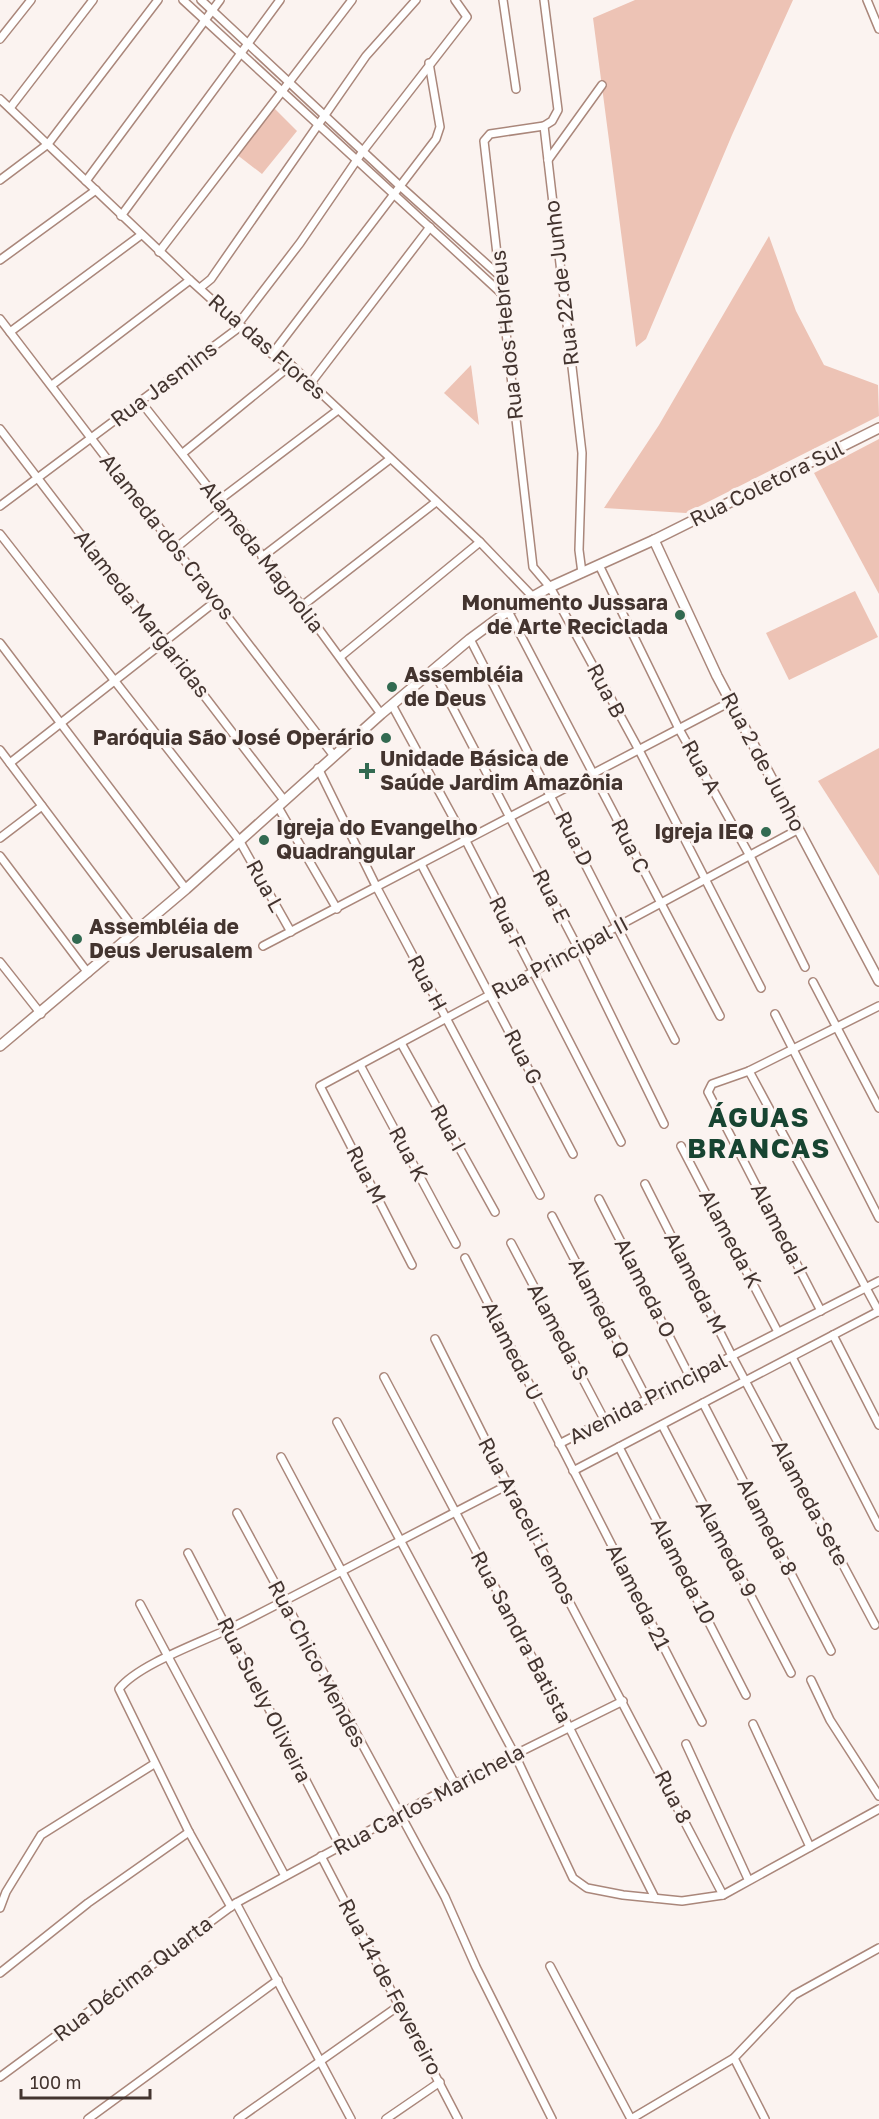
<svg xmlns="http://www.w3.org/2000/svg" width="879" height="2119" font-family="'Golos Text',sans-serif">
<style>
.green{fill:#edc3b5}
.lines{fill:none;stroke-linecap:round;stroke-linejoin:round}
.minor-casing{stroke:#aa877b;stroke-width:10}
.tertiary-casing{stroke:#aa877b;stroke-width:12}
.minor{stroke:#fff;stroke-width:7}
.tertiary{stroke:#fff;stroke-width:9}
.poi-dot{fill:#326a51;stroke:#fbf3f0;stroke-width:2}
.labels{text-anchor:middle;stroke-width:6;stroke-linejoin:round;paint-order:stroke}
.street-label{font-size:21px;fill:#43342f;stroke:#fbf3f0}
.poi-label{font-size:21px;font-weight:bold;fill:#43342f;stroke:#fbf3f0;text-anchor:start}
.district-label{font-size:27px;font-weight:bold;letter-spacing:1.5px;fill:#174431;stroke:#fbf3f0}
</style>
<rect width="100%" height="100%" fill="#fbf3f0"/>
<g class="green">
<polygon points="635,0 793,0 732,135 646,339 636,347 593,18"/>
<polygon points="273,107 297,131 262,174 236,154"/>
<polygon points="769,236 796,311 824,365 878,385 879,416 686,513 604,508 659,425"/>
<polygon points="471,365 479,425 444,393"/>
<polygon points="879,439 879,594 814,473"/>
<polygon points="855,591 878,637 789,680 766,633"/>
<polygon points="879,748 879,876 818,781"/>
</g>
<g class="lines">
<defs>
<g id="minor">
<polyline points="183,0 501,293"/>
<polyline points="201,0 400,186 501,277"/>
<polyline points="503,0 516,89"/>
<polyline points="544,0 558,110 552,121 544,126 582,453 579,550 582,573"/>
<polyline points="867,0 879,29"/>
<polyline points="0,39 31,0"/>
<polyline points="0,99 190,280 272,354 291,365 480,542 532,596"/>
<polyline points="10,108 93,0"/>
<polyline points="544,126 490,134 484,141 533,567 550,587 639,750 761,988"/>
<polyline points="548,160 602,85"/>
<polyline points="0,180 48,144 158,0"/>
<polyline points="86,181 220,0"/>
<polyline points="121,216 280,0"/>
<polyline points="159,252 352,0"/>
<polyline points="0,260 96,190"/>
<polyline points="200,288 211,279 366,56 416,0"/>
<polyline points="0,319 334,756"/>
<polyline points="238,324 300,243 363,151 467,17 455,0"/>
<polyline points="10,332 141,235"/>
<polyline points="272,354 436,139 440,127 429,63"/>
<polyline points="310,384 430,227"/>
<polyline points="52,385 190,280"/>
<polyline points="141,402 302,606 381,714"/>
<polyline points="0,429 284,800"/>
<polyline points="183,453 291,365"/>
<polyline points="218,501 338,410"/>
<polyline points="0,506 241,326"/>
<polyline points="0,534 239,840 291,932"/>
<polyline points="176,548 224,508"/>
<polyline points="262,557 390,459"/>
<polyline points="599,565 679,729 750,856 805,967"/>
<polyline points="302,606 436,502"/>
<polyline points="508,611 720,1016"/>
<polyline points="470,639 675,1040"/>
<polyline points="0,643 186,889"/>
<polyline points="340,657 480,542"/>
<polyline points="433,670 578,948 664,1124"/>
<polyline points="392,705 466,841 621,1142"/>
<polyline points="0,750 136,931"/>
<polyline points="10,763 216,601"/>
<polyline points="318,768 377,888 540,1195"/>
<polyline points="278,807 337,909"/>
<polyline points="0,838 42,806"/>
<polyline points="0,856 88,973"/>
<polyline points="421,864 573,1154"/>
<polyline points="263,946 732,701"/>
<polyline points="0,962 41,1014"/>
<polyline points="813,982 879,1108"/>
<polyline points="775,1014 879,1218"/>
<polyline points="401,1043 495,1212"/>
<polyline points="360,1065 456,1244"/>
<polyline points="749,1071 879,1312"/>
<polyline points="681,1146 778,1332"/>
<polyline points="645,1184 732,1356 875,1625"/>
<polyline points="599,1199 690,1377"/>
<polyline points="552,1216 647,1399"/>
<polyline points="511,1243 605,1421"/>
<polyline points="465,1258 702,1722"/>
<polyline points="412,1265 320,1086 799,829"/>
<polyline points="821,1311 708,1092 712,1084 749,1071 879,1006"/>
<polyline points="833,1335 879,1425"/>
<polyline points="435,1339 508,1485 723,1895"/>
<polyline points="792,1357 879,1527"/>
<polyline points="384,1377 569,1727 655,1898"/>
<polyline points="703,1403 831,1651"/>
<polyline points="337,1422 515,1755 573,1878 587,1888 623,1895 682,1901 723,1895 879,1809"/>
<polyline points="662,1425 791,1673"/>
<polyline points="559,1444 879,1281"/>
<polyline points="619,1447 746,1695"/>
<polyline points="281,1457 455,1784"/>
<polyline points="573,1471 879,1311"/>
<polyline points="237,1513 445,1897 476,1967 552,2119"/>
<polyline points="188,1553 340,1846"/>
<polyline points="140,1604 285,1876"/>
<polyline points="811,1680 830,1720 879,1796"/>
<polyline points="753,1724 810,1847"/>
<polyline points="686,1744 748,1879"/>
<polyline points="321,1856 458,2119"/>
<polyline points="236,1903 351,2119"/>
<path d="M231,1907l-42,-75 -70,-143c19,-25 86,-48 116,-63 91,-46 181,-94 273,-141"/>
<polyline points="0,1908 6,1892 41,1835 154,1764"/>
<polyline points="550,1966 631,2119"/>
<polyline points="0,1973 88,1903 189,1832"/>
<polyline points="734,2058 765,2119"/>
<polyline points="0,2077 236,1903 455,1784 623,1701"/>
<polyline points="88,2119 278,1980"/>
<polyline points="238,2119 400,2005"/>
<polyline points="386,2119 440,2082"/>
<polyline points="631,2119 734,2058 794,1995 879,1948"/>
</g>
<g id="tertiary">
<polyline points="654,540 717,676 879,981"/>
<polyline points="0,1046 186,889 381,714 470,639 508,611 550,587 654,540 879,428"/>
</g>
</defs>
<use href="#minor" class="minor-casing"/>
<use href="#tertiary" class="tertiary-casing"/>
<use href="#minor" class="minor"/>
<use href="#tertiary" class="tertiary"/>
</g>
<g class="poi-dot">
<circle cx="680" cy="615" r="6"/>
<circle cx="392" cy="687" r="6"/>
<circle cx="386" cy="738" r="6"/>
<path d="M364 762h6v6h6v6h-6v6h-6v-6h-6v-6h6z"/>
<circle cx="766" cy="832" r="6"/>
<circle cx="264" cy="840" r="6"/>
<circle cx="77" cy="939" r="6"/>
</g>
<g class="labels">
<g class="street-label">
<text transform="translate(562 283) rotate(-97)" y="7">Rua 22 de Junho</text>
<text transform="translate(507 335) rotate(-96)" y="7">Rua dos Hebreus</text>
<text transform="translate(267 347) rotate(41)" y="7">Rua das Flores</text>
<text transform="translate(164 384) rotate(-37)" y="7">Rua Jasmins</text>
<text transform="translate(767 484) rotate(-26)" y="7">Rua Coletora Sul</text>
<text transform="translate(167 537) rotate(52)" y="7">Alameda dos Cravos</text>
<text transform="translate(262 557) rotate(52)" y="7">Alameda Magnolia</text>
<text transform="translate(142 614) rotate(52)" y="7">Alameda Margaridas</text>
<text transform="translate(606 691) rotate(62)" y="7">Rua B</text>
<text transform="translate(763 762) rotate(62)" y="7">Rua 2 de Junho</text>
<text transform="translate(701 767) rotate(61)" y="7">Rua A</text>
<text transform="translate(574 839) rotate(63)" y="7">Rua D</text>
<text transform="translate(630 846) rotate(63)" y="7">Rua C</text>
<text transform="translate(265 886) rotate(61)" y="7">Rua L</text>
<text transform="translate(551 896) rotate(63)" y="7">Rua E</text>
<text transform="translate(507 923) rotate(64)" y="7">Rua F</text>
<text transform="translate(560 958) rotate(-28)" y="7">Rua Principal II</text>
<text transform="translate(427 983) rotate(62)" y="7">Rua H</text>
<text transform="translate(523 1057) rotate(63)" y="7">Rua G</text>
<text transform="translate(448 1128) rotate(61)" y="7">Rua I</text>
<text transform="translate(408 1154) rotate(62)" y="7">Rua K</text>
<text transform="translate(366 1175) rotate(63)" y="7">Rua M</text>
<text transform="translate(779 1229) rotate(63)" y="7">Alameda I</text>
<text transform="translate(730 1239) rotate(62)" y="7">Alameda K</text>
<text transform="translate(695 1283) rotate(63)" y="7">Alameda M</text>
<text transform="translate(645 1288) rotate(63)" y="7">Alameda O</text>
<text transform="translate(599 1308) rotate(63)" y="7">Alameda Q</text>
<text transform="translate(558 1332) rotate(62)" y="7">Alameda S</text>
<text transform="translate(512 1351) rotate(63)" y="7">Alameda U</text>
<text transform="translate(648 1399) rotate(-27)" y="7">Avenida Principal</text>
<text transform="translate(810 1503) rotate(62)" y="7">Alameda Sete</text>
<text transform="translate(527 1521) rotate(62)" y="7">Rua Araceli Lemos</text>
<text transform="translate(767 1527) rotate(63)" y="7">Alameda 8</text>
<text transform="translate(726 1549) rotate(62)" y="7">Alameda 9</text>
<text transform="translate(683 1571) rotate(63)" y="7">Alameda 10</text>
<text transform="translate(638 1597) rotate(63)" y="7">Alameda 21</text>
<text transform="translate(521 1637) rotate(62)" y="7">Rua Sandra Batista</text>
<text transform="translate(317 1664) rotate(62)" y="7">Rua Chico Mendes</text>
<text transform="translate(264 1700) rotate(63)" y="7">Rua Suely Oliveira</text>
<text transform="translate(673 1797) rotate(63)" y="7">Rua 8</text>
<text transform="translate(429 1800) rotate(-28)" y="7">Rua Carlos Marichela</text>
<text transform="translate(133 1979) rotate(-37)" y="7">Rua Décima Quarta</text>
<text transform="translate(390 1987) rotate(62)" y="7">Rua 14 de Fevereiro</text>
</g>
<g class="poi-label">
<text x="668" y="610" text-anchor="end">Monumento Jussara<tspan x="668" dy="24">de Arte Reciclada</tspan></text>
<text x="404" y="682">Assembléia<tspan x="404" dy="24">de Deus</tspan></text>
<text x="374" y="745" text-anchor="end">Paróquia São José Operário</text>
<text x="380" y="766">Unidade Básica de<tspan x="380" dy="24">Saúde Jardim Amazônia</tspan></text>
<text x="276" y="835">Igreja do Evangelho<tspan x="276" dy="24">Quadrangular</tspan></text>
<text x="754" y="839" text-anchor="end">Igreja IEQ</text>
<text x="89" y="934">Assembléia de<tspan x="89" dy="24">Deus Jerusalem</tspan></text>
</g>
<g class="district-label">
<text x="759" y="1127">ÁGUAS<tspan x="759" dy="31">BRANCAS</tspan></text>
</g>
</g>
<path d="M21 2089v9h129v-9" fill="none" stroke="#43342f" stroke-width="3"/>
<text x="30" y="2089" font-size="18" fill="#43342f" stroke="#fbf3f0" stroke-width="4.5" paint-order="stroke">100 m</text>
</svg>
